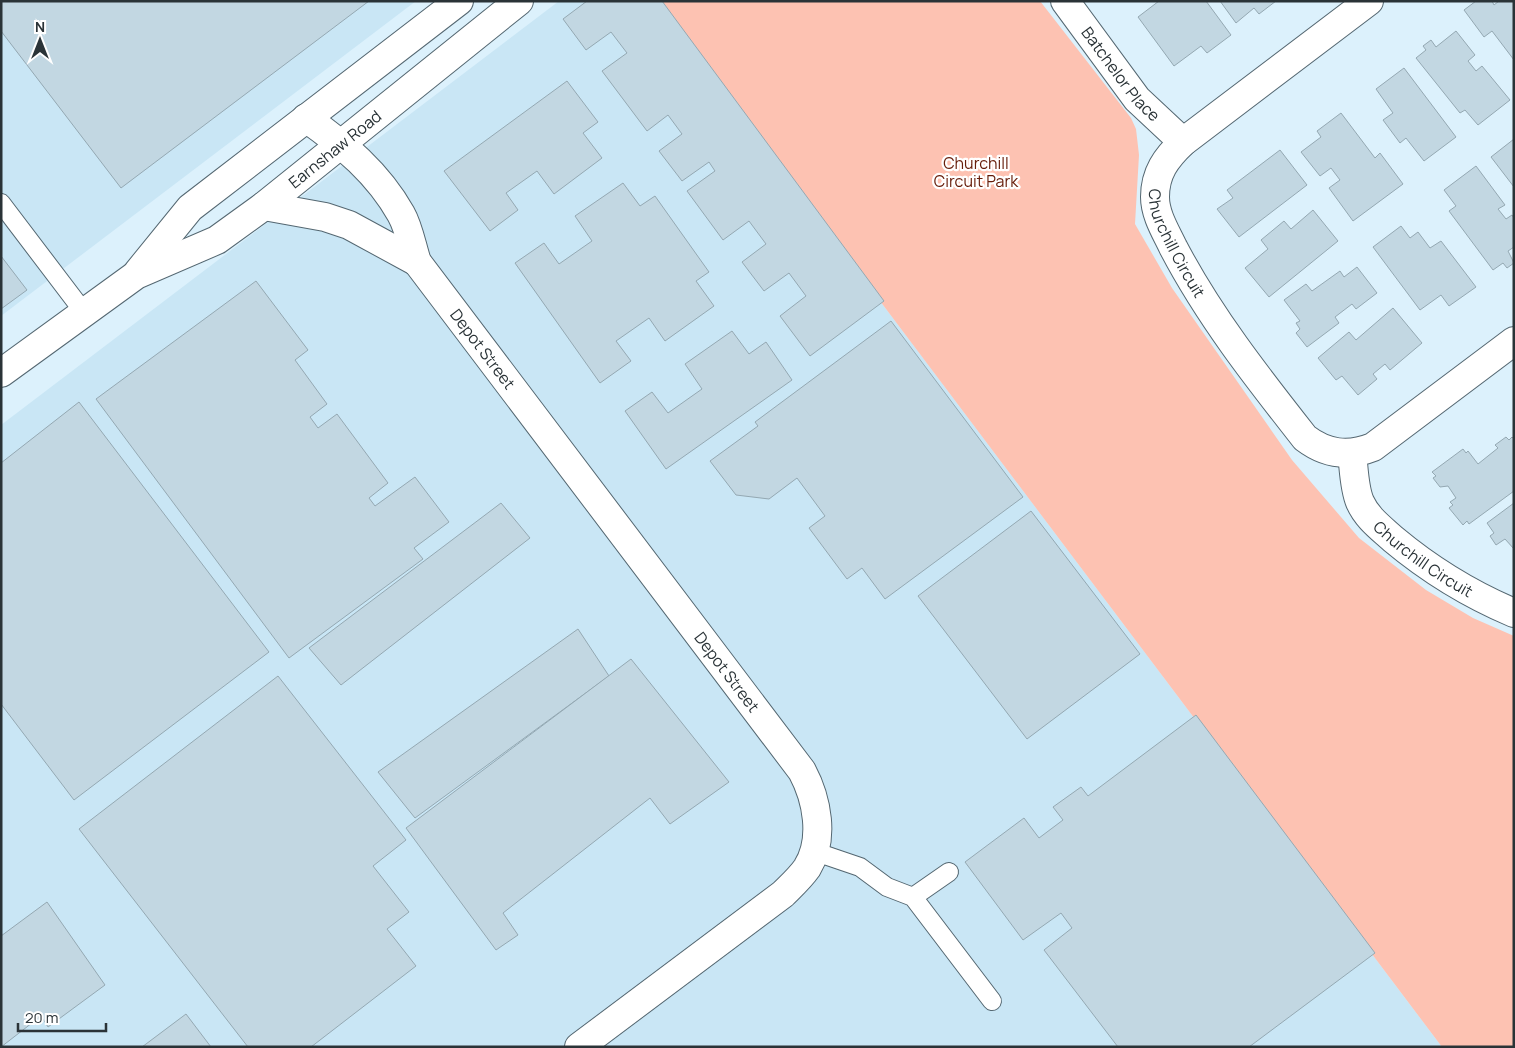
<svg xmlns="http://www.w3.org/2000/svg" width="1515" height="1048" font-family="Manrope,sans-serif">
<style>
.built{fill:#c9e6f5}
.green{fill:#fdc2b2}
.building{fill:#c2d7e2;stroke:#94a8b2}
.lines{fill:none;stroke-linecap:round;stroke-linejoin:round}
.lane-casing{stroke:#546771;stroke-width:20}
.street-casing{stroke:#546771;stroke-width:30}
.secondary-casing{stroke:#546771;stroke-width:30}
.lane{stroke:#fff;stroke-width:18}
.street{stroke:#fff;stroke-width:28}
.secondary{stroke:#fff;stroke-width:28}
.labels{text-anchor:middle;stroke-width:4.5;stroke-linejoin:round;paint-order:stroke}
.street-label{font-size:16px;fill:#2a3337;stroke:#fff}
.park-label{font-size:16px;fill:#661c09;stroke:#fff}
</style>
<rect width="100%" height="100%" fill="#dcf1fc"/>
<g class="built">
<polygon points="1,1 416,1 1,316"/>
<polygon points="559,1 654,1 1442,1047 1,1047 1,425"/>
</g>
<polygon class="green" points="654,1 1040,1 1131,118 1136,129 1139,155 1135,224 1172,288 1292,460 1359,538 1426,590 1473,618 1514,636 1514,1047 1442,1047"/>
<g class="building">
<polygon points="1,1 369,1 121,188 1,31"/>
<polygon points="587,1 662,1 884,301 810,356 780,316 806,296 789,273 764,291 742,262 766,244 749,221 723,240 687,191 715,171 709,162 682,181 659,151 682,134 668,115 647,131 602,71 627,53 611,32 586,50 563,19"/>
<polygon points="1159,1 1206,1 1231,35 1207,53 1201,46 1174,66 1138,17"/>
<polygon points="1220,1 1276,1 1259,14 1254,8 1236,23"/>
<polygon points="1476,1 1492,1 1494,5 1499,1 1514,1 1514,60 1492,31 1484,37 1464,10"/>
<polygon points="1456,31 1475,55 1468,61 1476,71 1482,66 1510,100 1478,125 1465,110 1460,113 1416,58 1426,50 1423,46 1431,40 1436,47"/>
<polygon points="1404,68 1456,137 1424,161 1406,138 1400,143 1383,120 1393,113 1376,89"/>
<polygon points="567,81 598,122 583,133 602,158 554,194 537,171 506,193 518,210 490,231 444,171"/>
<polygon points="1341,113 1375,158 1380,153 1403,184 1353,221 1329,188 1340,180 1331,168 1320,176 1301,152 1321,137 1317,131"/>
<polygon points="1514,139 1514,187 1491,157"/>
<polygon points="1280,150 1307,185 1239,237 1217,209 1233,198 1227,190"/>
<polygon points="1476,166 1505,205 1498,209 1506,219 1512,215 1514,218 1514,247 1508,251 1514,263 1507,268 1503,263 1493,270 1449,211 1456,206 1444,190"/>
<polygon points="623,183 640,206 655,196 709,272 696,281 714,306 665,341 649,318 616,341 631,361 600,383 515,263 544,243 559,264 592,241 575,216"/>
<polygon points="1313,210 1338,241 1269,297 1245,268 1268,249 1261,240 1284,221 1291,229"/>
<polygon points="1401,226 1410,238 1418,232 1430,248 1441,241 1476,287 1449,306 1441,295 1420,310 1373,247"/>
<polygon points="1,256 27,290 1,309"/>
<polygon points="1357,267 1377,293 1356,309 1352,304 1335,317 1339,323 1307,347 1296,333 1300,329 1296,323 1300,321 1284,300 1306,284 1312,291 1340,271 1344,277"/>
<polygon points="256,281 308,350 295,360 327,404 310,417 318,428 337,414 388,483 369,498 375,506 415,477 449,522 414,548 423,559 289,658 96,399"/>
<polygon points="1393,308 1422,343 1390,370 1385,364 1373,374 1377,379 1358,395 1342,376 1336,380 1318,358 1349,332 1356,340"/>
<polygon points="891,321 1023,497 885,599 862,568 847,579 809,528 825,516 797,478 769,499 736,495 710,461 758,426 755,422"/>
<polygon points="732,331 749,354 766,342 792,380 666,469 625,411 652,392 668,413 702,389 685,364"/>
<polygon points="79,402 269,652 74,800 1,704 1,463"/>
<polygon points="1506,437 1509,440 1512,437 1514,439 1514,491 1469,524 1467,521 1463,525 1449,508 1453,505 1450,502 1456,498 1448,486 1440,487 1433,478 1436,476 1432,472 1463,449 1466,453 1468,451 1478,464 1498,448 1495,445"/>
<polygon points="501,503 530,538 341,685 309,648"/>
<polygon points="1514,503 1514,549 1505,539 1496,545 1490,536 1494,533 1487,523"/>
<polygon points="1031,511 1140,654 1027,739 918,596"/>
<polygon points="578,629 609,676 415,818 378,772"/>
<polygon points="631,659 729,782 670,824 650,798 503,913 518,935 496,950 406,828"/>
<polygon points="278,676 406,840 373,866 409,912 387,929 416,966 311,1047 248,1047 79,829"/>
<polygon points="1196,715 1375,953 1249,1047 1118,1047 1044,950 1072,928 1061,913 1023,940 965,862 1024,818 1039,838 1063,820 1053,807 1081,787 1088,796"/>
<polygon points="47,902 105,985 48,1027 41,1016 1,1047 1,936"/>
<polygon points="186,1014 211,1047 142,1047"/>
</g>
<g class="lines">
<defs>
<g id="lane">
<polyline points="1,203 83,311"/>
<polyline points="813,851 860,867 887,887 913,897 992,1001"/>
<polyline points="913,897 949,872"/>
</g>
<g id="street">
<path id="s1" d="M1065,1l72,98 46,43"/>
<path id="s2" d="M1369,1l-186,141c-17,16 -28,31 -28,55 0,18 11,35 18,50 36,69 84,130 132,191 21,16 43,19 68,9l141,-106"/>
<path id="s3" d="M306,118c38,27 72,55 95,96 8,14 11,33 16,48l385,509c15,28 23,68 5,97 -7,10 -16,18 -24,26l-204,153"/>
<polyline points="264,206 325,217 349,225 417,262"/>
<path id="s4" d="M1352,453c2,16 2,35 8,49 7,16 21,26 33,37 37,31 76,55 121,74"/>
</g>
<g id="secondary">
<polyline points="138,272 190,208 459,1"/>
<path id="s5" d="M1,373l135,-98 81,-35 47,-34 255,-205"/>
</g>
</defs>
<use href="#lane" class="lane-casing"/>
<use href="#street" class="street-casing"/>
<use href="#secondary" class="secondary-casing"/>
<use href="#lane" class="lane"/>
<use href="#street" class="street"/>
<use href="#secondary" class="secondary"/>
</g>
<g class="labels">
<g class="street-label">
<text dy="6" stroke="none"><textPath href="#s1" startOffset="92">Batchelor Place</textPath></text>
<text dy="6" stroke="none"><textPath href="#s5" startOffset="404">Earnshaw Road</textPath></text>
<text dy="6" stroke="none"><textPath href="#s2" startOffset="348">Churchill Circuit</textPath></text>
<text dy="6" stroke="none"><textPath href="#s3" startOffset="296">Depot Street</textPath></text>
<text dy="6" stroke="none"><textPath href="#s4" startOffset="136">Churchill Circuit</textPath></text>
<text dy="6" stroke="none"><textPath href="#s3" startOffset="701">Depot Street</textPath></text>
</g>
<g class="park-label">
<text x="976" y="169">Churchill<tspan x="976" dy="18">Circuit Park</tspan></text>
</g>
</g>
<rect width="1515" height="1048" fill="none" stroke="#2a3337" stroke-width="5"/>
<g transform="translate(40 40)" stroke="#ffffff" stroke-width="4" paint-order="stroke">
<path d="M0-4L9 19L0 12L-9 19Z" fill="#2a3337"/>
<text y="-8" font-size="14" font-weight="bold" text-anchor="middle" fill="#2a3337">N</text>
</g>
<path d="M18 1023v8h88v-8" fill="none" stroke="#2a3337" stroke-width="2.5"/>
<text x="25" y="1023" font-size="15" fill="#2a3337" stroke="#ffffff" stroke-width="4" paint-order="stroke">20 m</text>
</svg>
